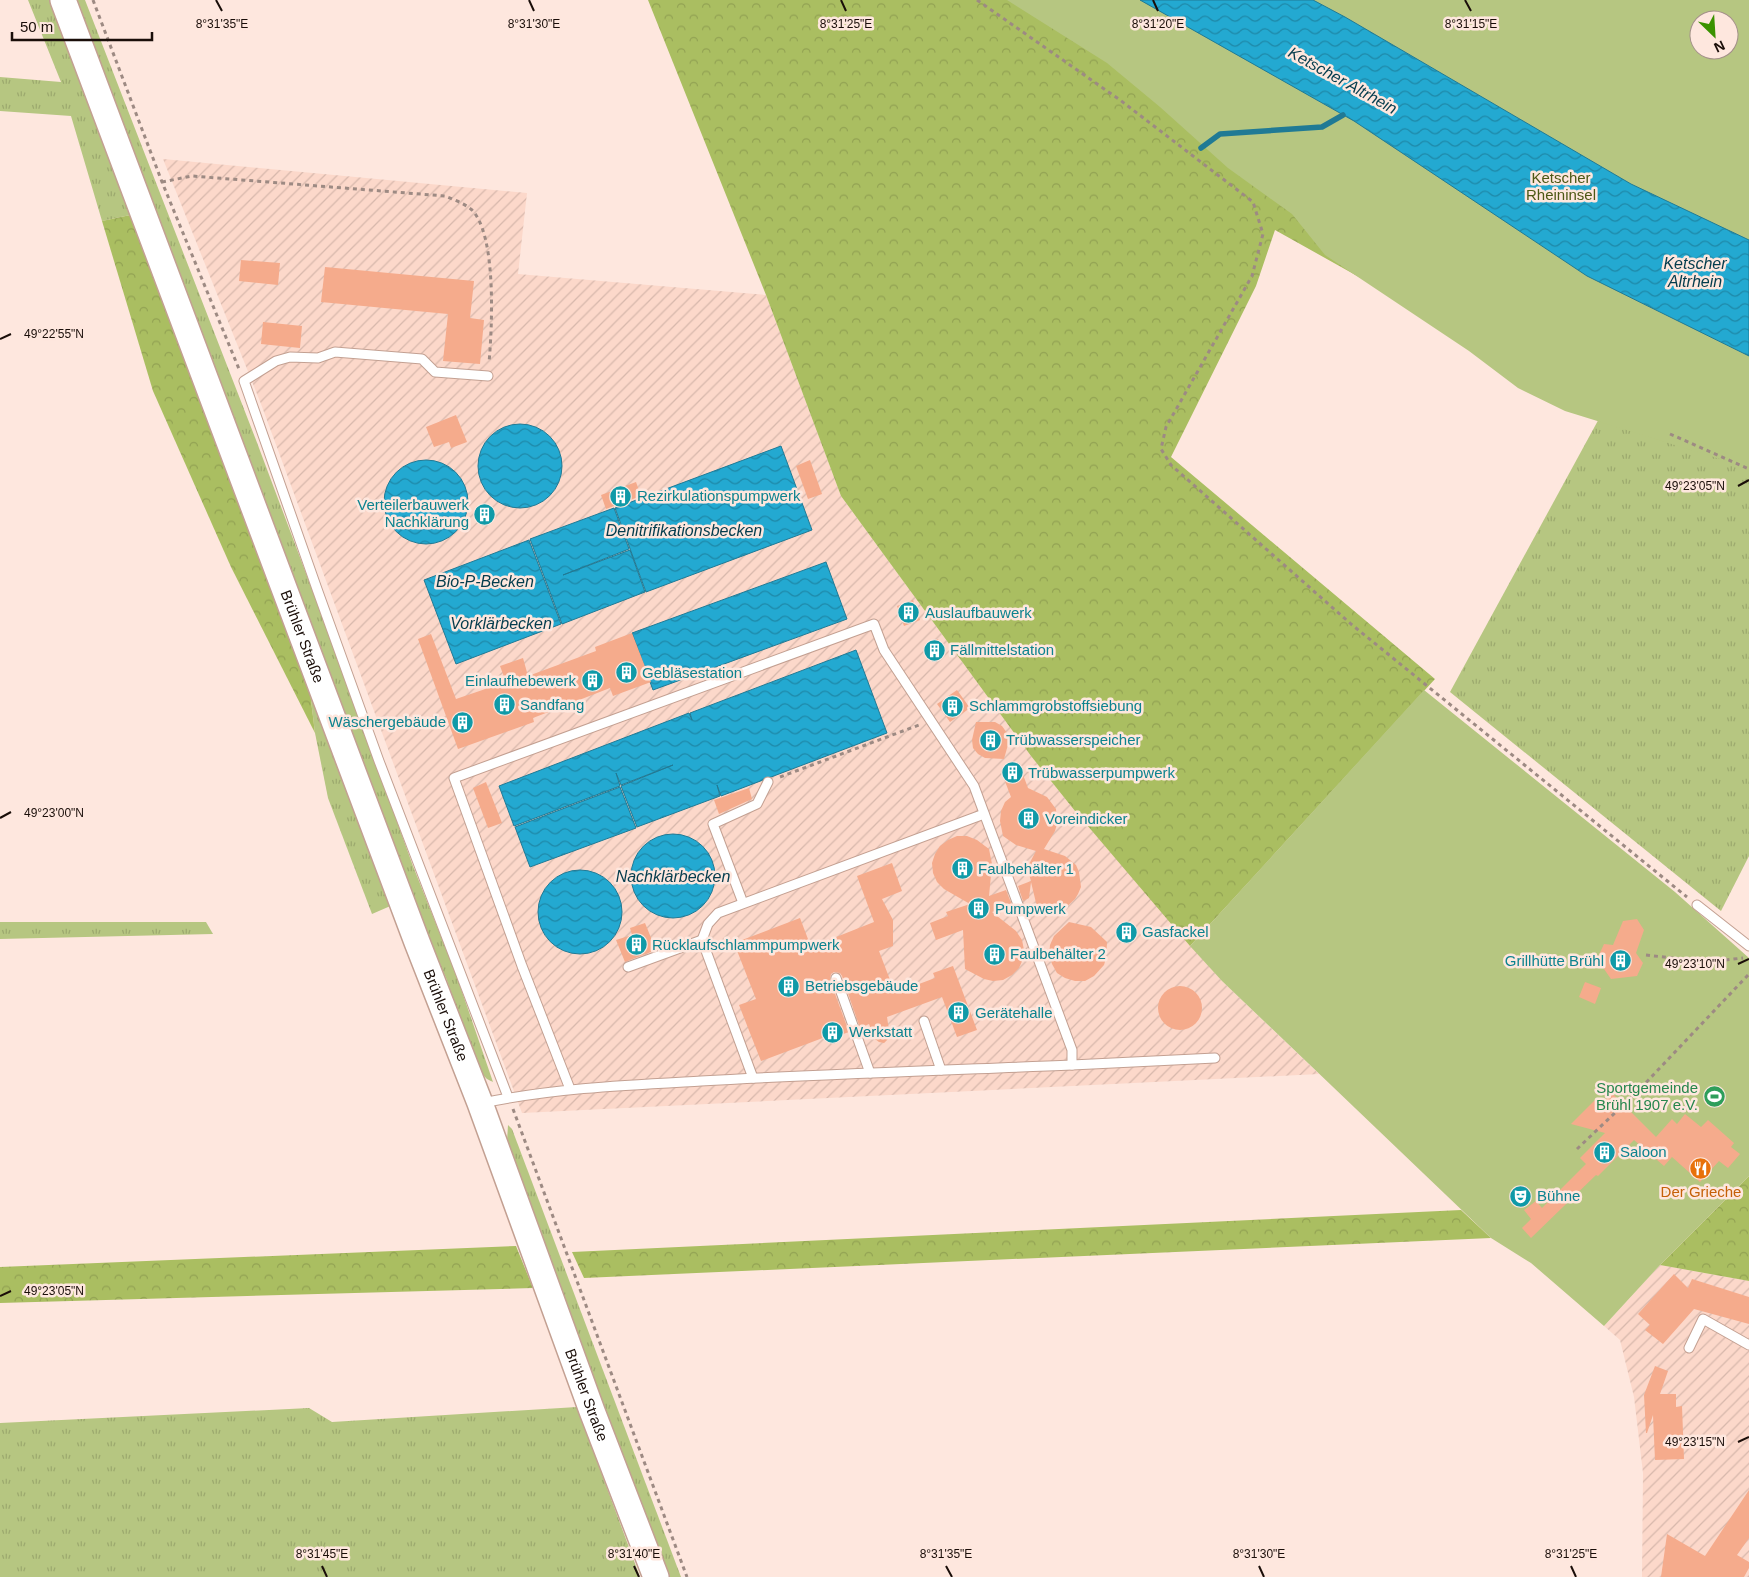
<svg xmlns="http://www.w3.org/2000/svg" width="1749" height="1577" font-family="Helvetica,sans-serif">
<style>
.industrial{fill:url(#industrial-furrows)}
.grass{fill:url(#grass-tufts)}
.forest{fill:url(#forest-crowns)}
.park{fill:#b6c681;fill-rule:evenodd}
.water{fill:url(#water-waves);stroke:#207a95}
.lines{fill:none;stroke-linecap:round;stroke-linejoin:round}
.stream{stroke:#207a95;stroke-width:5.5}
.building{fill:#f5ab8c}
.lane-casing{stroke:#c3a092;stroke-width:11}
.secondary-casing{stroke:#c3a092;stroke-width:28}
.path{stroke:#9d8a83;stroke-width:3;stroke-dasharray:4 4;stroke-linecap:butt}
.lane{stroke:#fff;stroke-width:9}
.secondary{stroke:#fff;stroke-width:25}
.ticks{fill:none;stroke:#1a0e09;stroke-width:2}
.labels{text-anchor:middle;stroke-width:5;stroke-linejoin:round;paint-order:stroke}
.park-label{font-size:15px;fill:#4c5815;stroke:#fee7de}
.culture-label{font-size:15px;fill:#0d838f;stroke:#fee7de;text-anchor:start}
.street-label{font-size:15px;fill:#1a0e09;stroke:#fee7de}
.leisure-label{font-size:15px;fill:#27864d;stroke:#fee7de;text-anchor:end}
.food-label{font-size:15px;fill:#c56008;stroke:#fee7de}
.water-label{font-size:16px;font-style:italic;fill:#043c4d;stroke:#fee7de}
.ticks-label{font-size:12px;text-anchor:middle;fill:#1a0e09;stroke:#fee7de;stroke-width:5;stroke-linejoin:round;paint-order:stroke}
</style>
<defs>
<pattern id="industrial-furrows" width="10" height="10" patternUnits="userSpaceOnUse" patternTransform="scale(1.25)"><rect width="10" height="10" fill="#fcd8ca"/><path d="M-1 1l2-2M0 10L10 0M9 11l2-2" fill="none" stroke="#d7b8ac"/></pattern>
<pattern id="grass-tufts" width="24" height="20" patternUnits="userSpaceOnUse" patternTransform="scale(1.25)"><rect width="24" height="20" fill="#b6c681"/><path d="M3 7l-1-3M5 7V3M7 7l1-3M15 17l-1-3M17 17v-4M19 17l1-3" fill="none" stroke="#9ca96e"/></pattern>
<pattern id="forest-crowns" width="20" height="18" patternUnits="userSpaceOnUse" patternTransform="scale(1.25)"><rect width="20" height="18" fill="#aabe61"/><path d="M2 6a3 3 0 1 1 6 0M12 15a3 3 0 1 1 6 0" fill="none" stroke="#92a253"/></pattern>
<pattern id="water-waves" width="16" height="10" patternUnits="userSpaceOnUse" patternTransform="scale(1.25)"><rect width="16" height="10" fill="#23a9d1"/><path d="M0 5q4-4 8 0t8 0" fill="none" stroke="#1e88a8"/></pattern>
</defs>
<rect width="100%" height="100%" fill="#fee7de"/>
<g class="industrial">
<polygon points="163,159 527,193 518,274 766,295 841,496 1031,756 1075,811 1222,981 1319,1074 522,1113 261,404"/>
<polygon points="1660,1265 1749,1281 1749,1577 1642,1577 1643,1473 1634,1397 1620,1340 1604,1326"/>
</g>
<g class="grass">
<polygon points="28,0 52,0 135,214 102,221 71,116 0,111 0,77 61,82"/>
<polygon points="72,0 85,0 256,440 352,696 413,866 456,974 493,1082 487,1079 479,1071 446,978 424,930"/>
<polygon points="1607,404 1749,459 1749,856 1721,911 1450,692"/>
<polygon points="310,692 395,904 372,914 328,798 315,733"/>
<polygon points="0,922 206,922 213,934 0,939"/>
<polygon points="508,1125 512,1129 681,1577 666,1577 507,1141"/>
<polygon points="577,1407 640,1577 0,1577 0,1423 309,1408 332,1422"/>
</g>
<g class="forest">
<polygon points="648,0 1140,0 1409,305 1275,230 1256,286 1171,457 1435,679 1190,946 1075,811 1031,756 841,496 766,295"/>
<polygon points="135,214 310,692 315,733 231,567 153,391 102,221"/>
<polygon points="1749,1176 1749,1281 1660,1265"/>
<polygon points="1461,1210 1491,1238 584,1278 572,1252"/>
<polygon points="516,1246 533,1288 0,1303 0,1267"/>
</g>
<g class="park">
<path d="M1007,0h742v468l-184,-57 -47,-23 -49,-37 -144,-96 -33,-41 -64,-46 -68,-61 -53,-44zM1699,20h30v30h-30z"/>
<polygon points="1424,690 1675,892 1749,958 1749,1176 1660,1265 1604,1326 1531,1263 1491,1238 1222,981 1190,946"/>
</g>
<g class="water">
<polygon points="1140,0 1313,0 1345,17 1631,184 1749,240 1749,356 1587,276 1354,121"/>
<circle cx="520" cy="466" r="42"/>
<polygon points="781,446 812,530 646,592 615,508"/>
<circle cx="426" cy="502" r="42"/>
<polygon points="614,508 629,549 563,575 630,550 645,592 562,624 530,539"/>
<polygon points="529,540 561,624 456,664 424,580"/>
<polygon points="826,562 847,619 653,690 632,633"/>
<polygon points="856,650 887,733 721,796 717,785 720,796 637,827 621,786 673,765 621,785 616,773 620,786 514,826 499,786 689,713 692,720 690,713"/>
<polygon points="620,787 636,828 530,867 515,827"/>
<circle cx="673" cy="876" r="42"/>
<circle cx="580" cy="912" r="42"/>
</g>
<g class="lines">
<polyline class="stream" points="1201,148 1220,134 1322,127 1343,115"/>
</g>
<g class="building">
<polygon points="241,260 280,263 278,285 239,281"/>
<polygon points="325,267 474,281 470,318 484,320 480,364 443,361 448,314 321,302"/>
<polygon points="263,322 302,326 300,348 261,344"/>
<polygon points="456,415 467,442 451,448 449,442 434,447 426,427"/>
<polygon points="810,460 822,494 808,499 796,466"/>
<polygon points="636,482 641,496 606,509 601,495"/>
<polygon points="913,600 920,620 904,626 897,606"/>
<polygon points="632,633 651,682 613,696 610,688 533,718 534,722 458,749 418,639 431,634 456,699 506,682 500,666 523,658 528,676 596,651 595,647"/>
<polygon points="938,639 944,656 931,660 925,644"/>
<polygon points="957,690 970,708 950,722 937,704"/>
<polygon points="976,722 995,722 1002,726 1007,733 1009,741 1004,759 985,758 978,754 973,748 972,740"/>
<polygon points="1019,764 1028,788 1047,797 1056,809 1057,824 1055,831 1044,849 1065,856 1076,865 1079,872 1081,887 1078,894 1075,899 1060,913 1037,907 1031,882 1029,898 1023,901 1018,886 1031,881 1027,868 1036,851 1016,845 1003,836 1000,821 1001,811 1005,802 1011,797 1001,771"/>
<polygon points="486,782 502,823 488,828 473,788"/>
<polygon points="749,788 752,799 719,814 714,800"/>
<polygon points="957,836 967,836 977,840 989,849 992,864 989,896 1006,890 1012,905 992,912 1016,931 1022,940 1024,950 1023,959 1019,968 1012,975 1003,980 993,981 984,979 965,969 963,930 936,940 930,923 948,916 946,912 970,904 944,889 937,882 933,873 932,863 935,854 940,846 948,840"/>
<polygon points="892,863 902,891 882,899 893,920 893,946 879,951 895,993 935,978 933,973 953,966 977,1030 957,1037 942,997 887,1017 890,1037 884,1043 879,1042 875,1039 869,1024 860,1028 842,976 840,973 834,972 831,974 830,980 849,1032 829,1039 828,1036 761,1061 739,1005 756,999 734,943 800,918 811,947 874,922 857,876"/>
<polygon points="1637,919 1644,930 1636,953 1643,963 1637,976 1611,979 1597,959 1604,944 1613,945 1623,921"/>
<polygon points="1069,922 1091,927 1107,942 1106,958 1104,965 1094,976 1085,981 1075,981 1065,978 1057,973 1052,964 1049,955 1050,945 1054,936"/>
<polygon points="645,923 656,950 625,962 616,940 632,935 630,928"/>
<polygon points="1585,982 1601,988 1595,1004 1579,997"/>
<circle cx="1180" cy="1008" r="22"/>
<polygon points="1612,1093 1656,1137 1672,1119 1677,1124 1685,1114 1701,1127 1708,1120 1734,1143 1731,1147 1740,1154 1728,1168 1719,1161 1700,1182 1672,1157 1664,1166 1634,1140 1598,1176 1596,1175 1531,1238 1522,1228 1531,1219 1524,1210 1536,1201 1542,1208 1586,1164 1580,1158 1605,1133 1571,1124 1597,1098 1604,1101"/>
<polygon points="1674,1274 1688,1288 1692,1279 1749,1297 1749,1324 1694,1309 1663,1344 1645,1330 1650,1325 1638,1314"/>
<polygon points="1655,1366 1668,1371 1660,1394 1676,1394 1676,1407 1682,1406 1684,1459 1655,1460 1653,1415 1647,1433 1646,1433 1644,1395"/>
<polygon points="1749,1490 1749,1538 1737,1555 1749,1562 1749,1568 1744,1577 1661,1577 1667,1534 1705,1556"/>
</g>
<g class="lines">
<defs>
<g id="lane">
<polyline points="488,376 435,372 422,359 335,352 318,358 290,357 276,361 244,381 317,589 379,761 508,1097"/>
<polyline points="743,903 713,824 757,804 768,782"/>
<polyline points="1697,905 1749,946"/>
<polyline points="628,967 702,940"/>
<polyline points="836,978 870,1073"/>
<polyline points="924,1021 941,1070"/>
<polyline points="1072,1065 1215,1058"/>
<polyline points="753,1078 702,940 708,924 718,913 984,814"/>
<path d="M483,1103c72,-15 145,-18 218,-22 124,-7 248,-11 371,-16v-15l-98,-264 -90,-136 -10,-26 -420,154 68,188 48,123"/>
<polyline points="1689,1348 1703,1319 1749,1345"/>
</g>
<g id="secondary">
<path id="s1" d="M63,0l354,942 63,161 112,308 64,166"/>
</g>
</defs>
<use href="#lane" class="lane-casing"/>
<use href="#secondary" class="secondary-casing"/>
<g class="path">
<polyline points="93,0 162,182 239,369"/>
<polyline points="977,0 1120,100 1253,202 1263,234 1252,276 1166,427 1161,449 1171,465 1351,624 1687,897"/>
<path d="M162,182l30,-6 253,20c9,4 19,7 27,14 25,26 20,118 17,153"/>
<polyline points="1670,434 1749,469"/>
<polyline points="780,777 919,725"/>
<polyline points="1646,955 1707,962 1743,958"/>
<polyline points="513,1109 687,1577"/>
<polyline points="1577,1149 1638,1091 1749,974"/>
</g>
<use href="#lane" class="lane"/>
<use href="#secondary" class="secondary"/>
</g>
<path class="ticks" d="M216,0l6,11M529,0l5,11M841,0l5,11M1153,0l5,11M1465,0l6,11M0,339l11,-5M1738,486l11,-6M0,818l11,-6M1738,964l11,-5M0,1296l11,-5M1738,1442l11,-5M322,1566l5,11M634,1566l5,11M946,1566l6,11M1259,1566l5,11M1571,1566l5,11"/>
<defs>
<symbol id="building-disc" viewBox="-11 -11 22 22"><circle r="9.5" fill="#0f9aa8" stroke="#fee7de"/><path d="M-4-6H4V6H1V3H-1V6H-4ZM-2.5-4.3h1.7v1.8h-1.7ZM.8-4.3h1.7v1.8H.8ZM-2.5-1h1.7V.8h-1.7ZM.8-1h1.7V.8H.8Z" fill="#fff"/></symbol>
<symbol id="stadium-disc" viewBox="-11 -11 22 22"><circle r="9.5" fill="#2e9e5b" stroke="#fee7de"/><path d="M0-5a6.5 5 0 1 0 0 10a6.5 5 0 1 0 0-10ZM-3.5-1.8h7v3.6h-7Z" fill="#fff"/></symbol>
<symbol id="restaurant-disc" viewBox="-11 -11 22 22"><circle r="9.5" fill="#e8710a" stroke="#fee7de"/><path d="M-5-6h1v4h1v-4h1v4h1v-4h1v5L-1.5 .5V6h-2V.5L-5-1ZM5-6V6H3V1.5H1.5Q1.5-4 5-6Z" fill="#fff"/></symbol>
<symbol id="theatre-disc" viewBox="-11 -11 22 22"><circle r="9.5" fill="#0f9aa8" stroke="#fee7de"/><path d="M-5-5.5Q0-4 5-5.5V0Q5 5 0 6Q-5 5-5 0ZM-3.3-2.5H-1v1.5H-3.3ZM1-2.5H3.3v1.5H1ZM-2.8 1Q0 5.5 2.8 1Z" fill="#fff"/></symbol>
</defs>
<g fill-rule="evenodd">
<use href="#building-disc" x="608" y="484" width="25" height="25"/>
<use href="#building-disc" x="472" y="502" width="25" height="25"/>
<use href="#building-disc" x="896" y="600" width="25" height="25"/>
<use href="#building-disc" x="922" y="638" width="25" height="25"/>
<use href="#building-disc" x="614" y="660" width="25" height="25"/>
<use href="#building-disc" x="580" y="668" width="25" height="25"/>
<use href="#building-disc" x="492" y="692" width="25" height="25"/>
<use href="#building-disc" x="940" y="694" width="25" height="25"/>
<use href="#building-disc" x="450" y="710" width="25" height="25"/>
<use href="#building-disc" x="978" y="728" width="25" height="25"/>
<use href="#building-disc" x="1000" y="760" width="25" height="25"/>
<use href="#building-disc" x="1016" y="806" width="25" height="25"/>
<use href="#building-disc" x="950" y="856" width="25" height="25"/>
<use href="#building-disc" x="966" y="896" width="25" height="25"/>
<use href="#building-disc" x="1114" y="920" width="25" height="25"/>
<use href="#building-disc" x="624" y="932" width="25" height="25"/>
<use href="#building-disc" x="982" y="942" width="25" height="25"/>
<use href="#building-disc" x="1608" y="948" width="25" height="25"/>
<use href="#building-disc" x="776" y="974" width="25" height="25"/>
<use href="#building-disc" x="946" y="1000" width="25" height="25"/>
<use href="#building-disc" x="820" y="1020" width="25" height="25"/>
<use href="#stadium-disc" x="1702" y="1084" width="25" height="25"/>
<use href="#building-disc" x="1592" y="1140" width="25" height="25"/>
<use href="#restaurant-disc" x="1688" y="1156" width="25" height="25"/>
<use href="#theatre-disc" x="1508" y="1184" width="25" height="25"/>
</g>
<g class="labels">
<g class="park-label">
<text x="1561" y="183">Ketscher<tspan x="1561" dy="17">Rheininsel</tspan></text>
</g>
<g class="culture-label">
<text x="637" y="501">Rezirkulationspumpwerk</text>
<text x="469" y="510" text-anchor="end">Verteilerbauwerk<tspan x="469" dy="17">Nachklärung</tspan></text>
<text x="925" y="618">Auslaufbauwerk</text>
<text x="950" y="655">Fällmittelstation</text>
<text x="642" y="678">Gebläsestation</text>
<text x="576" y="686" text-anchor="end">Einlaufhebewerk</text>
<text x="520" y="710">Sandfang</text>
<text x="969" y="711">Schlammgrobstoffsiebung</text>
<text x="446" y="727" text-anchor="end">Wäschergebäude</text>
<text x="1006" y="745">Trübwasserspeicher</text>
<text x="1028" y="778">Trübwasserpumpwerk</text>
<text x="1045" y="824">Voreindicker</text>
<text x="978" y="874">Faulbehälter 1</text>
<text x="995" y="914">Pumpwerk</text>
<text x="1142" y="937">Gasfackel</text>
<text x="652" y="950">Rücklaufschlammpumpwerk</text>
<text x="1010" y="959">Faulbehälter 2</text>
<text x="1604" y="966" text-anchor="end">Grillhütte Brühl</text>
<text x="805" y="991">Betriebsgebäude</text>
<text x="975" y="1018">Gerätehalle</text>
<text x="849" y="1037">Werkstatt</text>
<text x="1620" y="1157">Saloon</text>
<text x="1537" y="1201">Bühne</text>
</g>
<g class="street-label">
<text dy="5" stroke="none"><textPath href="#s1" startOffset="680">Brühler Straße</textPath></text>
<text dy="5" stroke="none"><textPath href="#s1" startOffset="1085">Brühler Straße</textPath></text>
<text dy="5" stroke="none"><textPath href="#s1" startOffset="1490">Brühler Straße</textPath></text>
</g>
<g class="leisure-label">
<text x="1698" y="1093">Sportgemeinde<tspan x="1698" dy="17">Brühl 1907 e.V.</tspan></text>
</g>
<g class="food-label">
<text x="1701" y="1197">Der Grieche</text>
</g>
<g class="water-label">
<text transform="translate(1343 80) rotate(29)" y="6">Ketscher Altrhein</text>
<text x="1695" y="269">Ketscher<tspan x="1695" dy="18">Altrhein</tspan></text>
<text x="684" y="536">Denitrifikationsbecken</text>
<text x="485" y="587">Bio-P-Becken</text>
<text x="501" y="629">Vorklärbecken</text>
<text x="673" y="882">Nachklärbecken</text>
</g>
</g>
<g class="ticks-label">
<text x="222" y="28">8°31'35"E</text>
<text x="534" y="28">8°31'30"E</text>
<text x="846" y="28">8°31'25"E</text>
<text x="1158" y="28">8°31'20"E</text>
<text x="1471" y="28">8°31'15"E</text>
<text x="54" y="338">49°22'55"N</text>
<text x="1695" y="490">49°23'05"N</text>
<text x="54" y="817">49°23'00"N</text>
<text x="1695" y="968">49°23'10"N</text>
<text x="54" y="1295">49°23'05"N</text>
<text x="1695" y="1446">49°23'15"N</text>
<text x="322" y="1558">8°31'45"E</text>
<text x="634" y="1558">8°31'40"E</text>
<text x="946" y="1558">8°31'35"E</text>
<text x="1259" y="1558">8°31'30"E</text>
<text x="1571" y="1558">8°31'25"E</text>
</g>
<g transform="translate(1714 35) rotate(155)"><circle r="24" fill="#fee7de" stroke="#a39089"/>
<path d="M0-4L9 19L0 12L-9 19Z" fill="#3a9200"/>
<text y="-8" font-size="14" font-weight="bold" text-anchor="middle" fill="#1a0e09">N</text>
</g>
<path d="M12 32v8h140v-8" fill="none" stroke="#1a0e09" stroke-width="2.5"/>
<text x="20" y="32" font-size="15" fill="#1a0e09" stroke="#fee7de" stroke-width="4" paint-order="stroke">50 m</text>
</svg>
